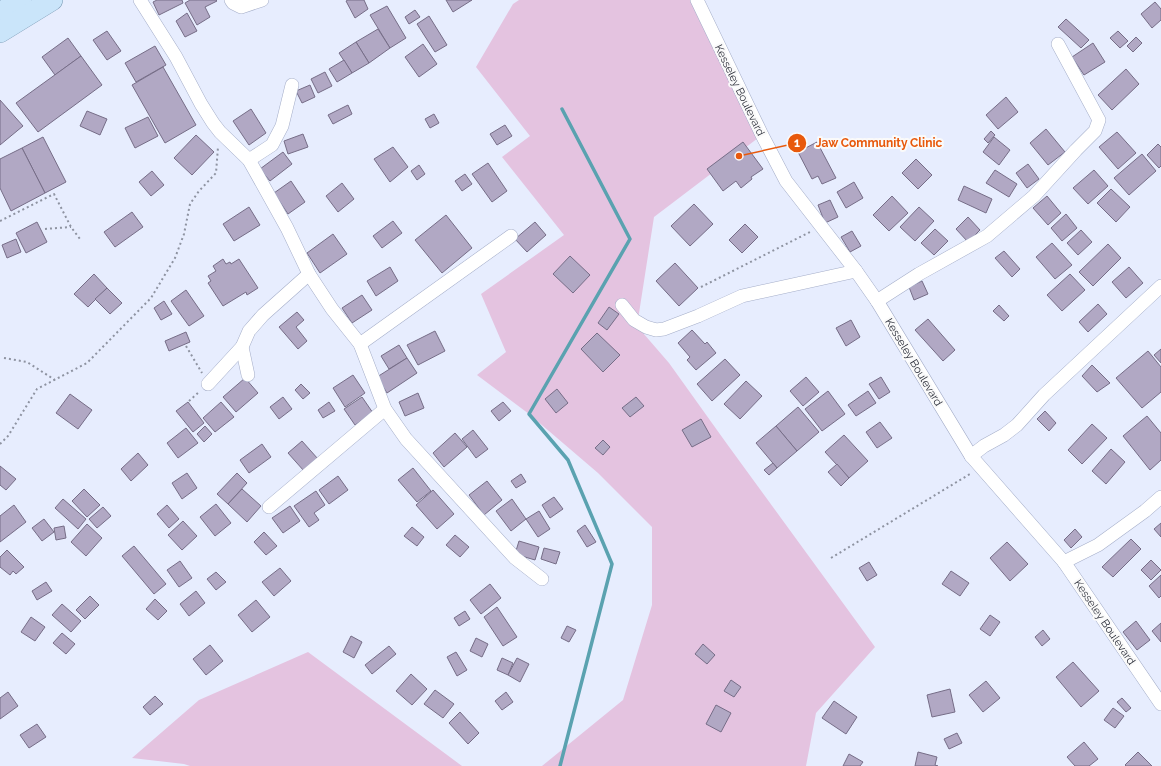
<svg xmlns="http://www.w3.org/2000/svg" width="1161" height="766" font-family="Raleway,sans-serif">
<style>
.green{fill:#e4c3e0}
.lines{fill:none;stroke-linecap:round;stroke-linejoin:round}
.stream{stroke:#5aa2b0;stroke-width:3.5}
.building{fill:#b1a8c4;stroke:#766d87}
.minor-casing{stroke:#a5aec9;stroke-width:14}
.primary-casing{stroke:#7b9ab4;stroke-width:22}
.path{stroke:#8e93a1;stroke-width:2;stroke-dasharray:2 3;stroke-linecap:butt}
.minor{stroke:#fff;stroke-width:13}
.primary{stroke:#cae5fa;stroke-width:21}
.labels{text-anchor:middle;stroke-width:4;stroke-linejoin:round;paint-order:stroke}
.street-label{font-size:11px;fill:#2b2e39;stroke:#fafafa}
.leader{fill:none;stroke:#e8590c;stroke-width:1.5}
.callout-dot{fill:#e8590c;stroke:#fafafa;stroke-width:1.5}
.mark-label{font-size:12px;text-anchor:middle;font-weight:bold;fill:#fff}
.callout-label{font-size:12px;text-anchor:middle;font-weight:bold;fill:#e8590c;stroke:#fafafa;stroke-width:4;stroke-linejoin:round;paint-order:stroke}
</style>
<rect width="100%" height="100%" fill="#e7edfe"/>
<g class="green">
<polygon points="519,0 695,0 762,135 654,217 637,326 669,363 727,444 875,647 816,713 806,766 542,766 623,700 652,605 652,527 598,473 529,414 477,375 506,352 481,294 564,235 502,157 530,136 476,67 513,4"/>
<polygon points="308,652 462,766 190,766 184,764 132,758 199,700"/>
</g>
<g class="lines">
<polyline class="stream" points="560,766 612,564 568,460 529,414 630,239 562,109"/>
</g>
<g class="building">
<polygon points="157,0 182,0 183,3 159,15 153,2"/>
<polygon points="190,0 216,0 217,1 205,7 210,17 197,25 185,3"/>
<polygon points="348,0 364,0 368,9 355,18 346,1"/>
<polygon points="446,0 472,0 453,12"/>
<polygon points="1155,2 1161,9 1161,20 1152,28 1141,14"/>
<polygon points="387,6 406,38 390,48 370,15"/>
<polygon points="415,10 420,17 409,24 405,17"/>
<polygon points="187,13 197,31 185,37 176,21"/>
<polygon points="429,16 447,45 435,52 417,24"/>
<polygon points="1066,19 1089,40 1081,48 1058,27"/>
<polygon points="378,29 390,48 369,63 356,42"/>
<polygon points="107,31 121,51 107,60 93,40"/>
<polygon points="1118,31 1128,41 1120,48 1110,38"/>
<polygon points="1136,37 1142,43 1133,52 1127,46"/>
<polygon points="68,38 81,56 55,75 42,57"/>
<polygon points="356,42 369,63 352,73 339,53"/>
<polygon points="1093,43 1105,62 1084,75 1072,57"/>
<polygon points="423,44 437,64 419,77 405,57"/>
<polygon points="155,46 166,65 136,82 125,63"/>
<polygon points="81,56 102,85 38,132 16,103"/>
<polygon points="344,60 352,73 337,82 329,69"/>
<polygon points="163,67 196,125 165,143 132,85"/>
<polygon points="1126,69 1139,84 1112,110 1098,95"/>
<polygon points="325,72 332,86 318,93 311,79"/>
<polygon points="310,85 315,97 302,103 296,91"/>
<polygon points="1006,97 1018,112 998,129 986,115"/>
<polygon points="0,100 23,126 0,145"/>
<polygon points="348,105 352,114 333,124 328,115"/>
<polygon points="251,109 266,133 249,145 233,121"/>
<polygon points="87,111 107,119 100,135 80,126"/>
<polygon points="434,114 439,123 430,128 425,119"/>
<polygon points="148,117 158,136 135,148 125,128"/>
<polygon points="505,125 512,136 497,145 490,134"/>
<polygon points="1046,129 1065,152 1048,165 1030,143"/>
<polygon points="991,131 995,135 988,143 984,139"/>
<polygon points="1117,132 1136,153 1118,169 1099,147"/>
<polygon points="303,134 308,147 288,154 284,141"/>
<polygon points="196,135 214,152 192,175 174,158"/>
<polygon points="43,137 66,182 45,193 22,148"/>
<polygon points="994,137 1010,150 999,165 983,152"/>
<polygon points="743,142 763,169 751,177 752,179 741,188 736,181 723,191 707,169"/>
<polygon points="817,142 836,178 822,184 818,176 812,179 798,152"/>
<polygon points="1158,144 1161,147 1161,166 1159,168 1147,155"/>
<polygon points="393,147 408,167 390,182 374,159"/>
<polygon points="22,148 45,193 11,211 0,188 0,159"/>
<polygon points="283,152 292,164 270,181 260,169"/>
<polygon points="1142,154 1156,171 1129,195 1114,178"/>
<polygon points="916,159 932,175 918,189 902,173"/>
<polygon points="488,163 507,191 492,202 472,174"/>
<polygon points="1028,164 1039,179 1027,188 1016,173"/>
<polygon points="419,165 425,174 417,180 411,171"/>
<polygon points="995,170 1017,184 1009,197 986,183"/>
<polygon points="1094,170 1108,186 1088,204 1073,188"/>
<polygon points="152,171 164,185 151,196 139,182"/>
<polygon points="465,174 472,184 462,191 455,181"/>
<polygon points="291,181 305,202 288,214 274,193"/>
<polygon points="854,182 863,198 846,208 837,192"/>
<polygon points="342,183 354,199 338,212 326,196"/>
<polygon points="964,186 992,199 986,213 958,200"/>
<polygon points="1111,189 1130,207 1116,222 1097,203"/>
<polygon points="892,196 908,213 889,231 873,215"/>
<polygon points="1047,196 1061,213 1048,225 1033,208"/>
<polygon points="830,200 838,217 825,223 818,205"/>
<polygon points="694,204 713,224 690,246 671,226"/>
<polygon points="249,207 260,225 234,241 223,224"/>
<polygon points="919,207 934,221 915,241 900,227"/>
<polygon points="132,212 143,227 115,247 104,232"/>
<polygon points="1066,214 1077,228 1062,241 1051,228"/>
<polygon points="446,215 472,248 442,273 415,240"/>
<polygon points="968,217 980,230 968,242 956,229"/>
<polygon points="393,221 402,233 382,248 373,236"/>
<polygon points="37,222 47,242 26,253 16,233"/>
<polygon points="535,222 546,235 527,252 515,239"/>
<polygon points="745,224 758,237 742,253 729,240"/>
<polygon points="935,229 948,241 934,255 921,243"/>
<polygon points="1081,230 1092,242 1078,255 1067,243"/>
<polygon points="852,231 861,246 850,252 841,237"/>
<polygon points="333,234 347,254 320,273 307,253"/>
<polygon points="16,239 21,252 7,258 2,245"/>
<polygon points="1052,243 1072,265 1055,279 1036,257"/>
<polygon points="1108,244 1121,258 1093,286 1079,272"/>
<polygon points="1004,251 1020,269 1012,277 995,258"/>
<polygon points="570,256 590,275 573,293 553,274"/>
<polygon points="223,259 226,264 230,262 231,264 239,259 258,288 247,295 246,292 223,306 208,283 211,281 208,276 216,271 213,266"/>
<polygon points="675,263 698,288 679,306 656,281"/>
<polygon points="390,267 398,281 376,296 367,281"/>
<polygon points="1129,267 1143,283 1126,298 1112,282"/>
<polygon points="94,274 107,288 88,307 74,294"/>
<polygon points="1070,274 1085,290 1062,311 1047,295"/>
<polygon points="922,281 928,294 914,300 909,287"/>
<polygon points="107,288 122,303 110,314 95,299"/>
<polygon points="186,290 204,316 189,326 171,301"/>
<polygon points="362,295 372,310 352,323 342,308"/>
<polygon points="164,301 172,314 161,320 154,308"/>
<polygon points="1098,304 1107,314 1088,332 1079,322"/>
<polygon points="999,305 1009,316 1004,321 993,311"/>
<polygon points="609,307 619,314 607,330 598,323"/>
<polygon points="297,312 304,320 296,327 307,341 298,349 279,327"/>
<polygon points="928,319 955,350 943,361 915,330"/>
<polygon points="851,320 860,337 846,346 836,328"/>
<polygon points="692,330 705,344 707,342 716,353 696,370 687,360 690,357 678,343"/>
<polygon points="435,331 445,351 418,365 407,345"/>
<polygon points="186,332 190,342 169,351 165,341"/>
<polygon points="597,333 620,355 603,372 581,349"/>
<polygon points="399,345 407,358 389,369 381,356"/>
<polygon points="1161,349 1161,363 1154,355"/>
<polygon points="1148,351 1161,367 1161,392 1142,408 1116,378"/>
<polygon points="407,358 417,373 387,393 377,377"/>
<polygon points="725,359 740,375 712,401 697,384"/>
<polygon points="1092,365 1110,383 1097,392 1082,376"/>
<polygon points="353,375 365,393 345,407 333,388"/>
<polygon points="806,377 819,392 803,406 790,391"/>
<polygon points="881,377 890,392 879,399 869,384"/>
<polygon points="245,378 258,393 236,412 223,397"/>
<polygon points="746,381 762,396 740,419 724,404"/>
<polygon points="301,384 310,393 303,399 295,390"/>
<polygon points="557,389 568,403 556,413 545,399"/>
<polygon points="828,391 845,414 822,431 805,409"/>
<polygon points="868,391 876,403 856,416 848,405"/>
<polygon points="418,393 424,408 405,416 399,402"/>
<polygon points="70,394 92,410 78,429 56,413"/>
<polygon points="283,397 292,409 279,419 270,407"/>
<polygon points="362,397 373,413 355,425 344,409"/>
<polygon points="636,397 644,406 630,417 622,408"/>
<polygon points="188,402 204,423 193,432 176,411"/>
<polygon points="221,402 234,417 215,432 203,418"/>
<polygon points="329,402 335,411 323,418 318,410"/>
<polygon points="503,402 511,411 499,421 491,411"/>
<polygon points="798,407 819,432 797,451 776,426"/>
<polygon points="1045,411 1056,423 1049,431 1037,419"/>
<polygon points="1147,416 1161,433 1161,460 1150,470 1123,436"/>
<polygon points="701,419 711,437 692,447 682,430"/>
<polygon points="880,422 892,438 877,448 866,432"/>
<polygon points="1092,424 1107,438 1082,464 1068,450"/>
<polygon points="205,426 212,434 204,442 197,434"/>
<polygon points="776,426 797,451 777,468 756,443"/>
<polygon points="186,428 198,443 178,458 167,443"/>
<polygon points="473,430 488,449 476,458 462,439"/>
<polygon points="455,433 467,447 444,467 433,453"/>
<polygon points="844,435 868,461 849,478 825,452"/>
<polygon points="603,440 610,447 603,455 595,448"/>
<polygon points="302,441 318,459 304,471 288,453"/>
<polygon points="262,444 271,457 249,473 240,460"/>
<polygon points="1111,449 1125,462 1106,484 1092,471"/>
<polygon points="138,453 148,465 131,481 121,469"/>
<polygon points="773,463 777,468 769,475 764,470"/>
<polygon points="837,464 849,478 841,486 828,472"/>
<polygon points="0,466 16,479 6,490 0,485"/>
<polygon points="413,468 431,491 417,502 398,480"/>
<polygon points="187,473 197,488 182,499 172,483"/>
<polygon points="237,473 247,483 228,504 217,494"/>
<polygon points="521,474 526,482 516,488 511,481"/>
<polygon points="338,476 348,490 329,504 319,490"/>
<polygon points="487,481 502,500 484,515 469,495"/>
<polygon points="84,489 100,505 87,517 72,501"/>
<polygon points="242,489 261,506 247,522 228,504"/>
<polygon points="433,490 454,514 437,529 416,505"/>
<polygon points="316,491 325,505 314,513 319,520 309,527 294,506"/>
<polygon points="554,497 563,509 550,518 542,505"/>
<polygon points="63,499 86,519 78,529 55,508"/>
<polygon points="512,499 526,519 511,531 496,511"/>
<polygon points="216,504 231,523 215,536 200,517"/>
<polygon points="14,505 26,522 0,542 0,516"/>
<polygon points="167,505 179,519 169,528 157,514"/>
<polygon points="290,506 300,521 283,533 272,518"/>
<polygon points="103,507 111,516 97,528 89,519"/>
<polygon points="539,511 550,529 538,537 526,519"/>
<polygon points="44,519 54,532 42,541 32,528"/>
<polygon points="183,521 197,536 182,550 168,535"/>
<polygon points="1161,523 1161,537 1154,529"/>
<polygon points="87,524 102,538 86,556 71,542"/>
<polygon points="585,525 596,542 587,547 577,531"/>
<polygon points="64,526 66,538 56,540 54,528"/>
<polygon points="412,527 424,537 417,546 404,536"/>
<polygon points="1075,529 1082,537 1071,548 1064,540"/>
<polygon points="264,532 277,546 266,555 254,542"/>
<polygon points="455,535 469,547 460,557 446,545"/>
<polygon points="1131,539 1141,549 1113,577 1102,567"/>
<polygon points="519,541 539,547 535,560 515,554"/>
<polygon points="1007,542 1028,564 1010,581 990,558"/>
<polygon points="134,546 166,584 154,594 122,556"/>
<polygon points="544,548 560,552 556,564 541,559"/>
<polygon points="7,550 24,567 16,574 13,571 10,575 0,567 0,557"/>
<polygon points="1151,560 1161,570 1151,580 1141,570"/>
<polygon points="180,561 192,578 179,587 167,570"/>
<polygon points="869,562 877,575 867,581 859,568"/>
<polygon points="280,568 291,581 274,596 262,582"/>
<polygon points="951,571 969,583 960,596 942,584"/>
<polygon points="216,572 226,582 216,590 207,579"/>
<polygon points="1161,575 1161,596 1159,598 1149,586"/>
<polygon points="46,582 52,591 37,600 32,591"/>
<polygon points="490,584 501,598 481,614 470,600"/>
<polygon points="196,591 205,603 189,616 180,604"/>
<polygon points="90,596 99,605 85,619 76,610"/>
<polygon points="155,599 167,611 158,620 146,609"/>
<polygon points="256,600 270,617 252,632 238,615"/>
<polygon points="62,604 81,621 71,632 52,615"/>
<polygon points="497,607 517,637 503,646 484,617"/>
<polygon points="465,611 470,619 459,626 454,618"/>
<polygon points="990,615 1000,622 990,636 980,629"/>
<polygon points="31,617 45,627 35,641 21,632"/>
<polygon points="1136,621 1150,640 1137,650 1123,632"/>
<polygon points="1161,623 1161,642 1152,631"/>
<polygon points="567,626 576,630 569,642 561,638"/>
<polygon points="1043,630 1050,639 1042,646 1035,637"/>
<polygon points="62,633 75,644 66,654 53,643"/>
<polygon points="351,636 362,642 354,658 343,652"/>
<polygon points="476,638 488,644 482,657 470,651"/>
<polygon points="703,644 715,655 707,664 695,654"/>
<polygon points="210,645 223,661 206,675 193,659"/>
<polygon points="389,646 396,654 372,674 365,665"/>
<polygon points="456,652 467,670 457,676 447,657"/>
<polygon points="502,658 513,663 508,675 497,670"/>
<polygon points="517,658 529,664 520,682 508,675"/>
<polygon points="1073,662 1099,691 1081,707 1056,677"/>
<polygon points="411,674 427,689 412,705 396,691"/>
<polygon points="731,680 741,687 734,697 724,691"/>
<polygon points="986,681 1000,698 983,712 969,695"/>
<polygon points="950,689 955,712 932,717 927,695"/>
<polygon points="435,690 454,704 443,718 424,704"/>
<polygon points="8,692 18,706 0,719 0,698"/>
<polygon points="506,692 513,702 502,710 495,701"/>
<polygon points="155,696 163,704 150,715 143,707"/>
<polygon points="1122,698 1131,708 1126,712 1117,702"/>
<polygon points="834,701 857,717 846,734 822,718"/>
<polygon points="716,705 731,713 721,732 706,724"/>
<polygon points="1113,708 1124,716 1115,728 1104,720"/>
<polygon points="460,712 479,733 468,744 449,723"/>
<polygon points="37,724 46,737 29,748 20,735"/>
<polygon points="957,733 962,743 949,749 944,739"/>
<polygon points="1084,742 1098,759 1089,766 1075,766 1067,757"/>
<polygon points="918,752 937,757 935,765 938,766 915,766"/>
<polygon points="1138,752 1152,766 1126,766 1125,765"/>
<polygon points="849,754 863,762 860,766 843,766"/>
</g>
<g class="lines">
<defs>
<g id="minor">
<polyline points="140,0 176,57 201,104 213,123 220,132 249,160 287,228 309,274 332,309 360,344 385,409 406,439 515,558 542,579"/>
<polyline points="231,0 233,3 241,7 262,0"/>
<polyline points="697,0 762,135 786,181 856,271 877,301 971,456 1064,562 1161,704"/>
<polyline points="249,160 272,145 282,126 292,85"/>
<polyline points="877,301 919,274 987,236 1034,196 1076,150 1095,131 1099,120 1058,44"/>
<polyline points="622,305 634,320 646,327 656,330 664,329 698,316 742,296 856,271"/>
<polyline points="360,344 511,236"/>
<polyline points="242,347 248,375"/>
<polyline points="208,384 242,347 249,331 263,315 309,274"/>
<polyline points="971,456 984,446 1004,435 1017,425 1044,395 1161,286"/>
<polyline points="269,507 385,409"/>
<polyline points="1064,562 1098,545 1145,511 1161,497"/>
</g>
<g id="primary">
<polyline points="0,13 21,0"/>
<polyline points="0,32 52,0"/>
</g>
</defs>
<use href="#minor" class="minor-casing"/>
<use href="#primary" class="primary-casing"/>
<g class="path">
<polyline points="0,221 54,194 71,227 80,239"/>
<polyline points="45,229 71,227"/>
<polyline points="701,287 810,232"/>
<polyline points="186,346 202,373"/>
<polyline points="4,358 27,362 55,380"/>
<polyline points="189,401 199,392"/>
<polyline points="0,444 8,436 37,389 87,363 151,298 175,258 184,234 190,204 199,191 216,173 218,147"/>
<polyline points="831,558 970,474"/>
</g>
<use href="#minor" class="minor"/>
<use href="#primary" class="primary"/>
</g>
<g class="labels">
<g class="street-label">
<text transform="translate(740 90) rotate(64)" y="4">Kesseley Boulevard</text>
<text transform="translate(914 362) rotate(59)" y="4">Kesseley Boulevard</text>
<text transform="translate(1105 622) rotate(56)" y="4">Kesseley Boulevard</text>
</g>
</g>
<path class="leader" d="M739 156L797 143"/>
<g class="callout-dot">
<circle cx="739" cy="156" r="4"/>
<circle cx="797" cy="143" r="10"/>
</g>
<g class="mark-label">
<text x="797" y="147">1</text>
</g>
<g class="callout-label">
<text x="879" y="147">Jaw Community Clinic</text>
</g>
</svg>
